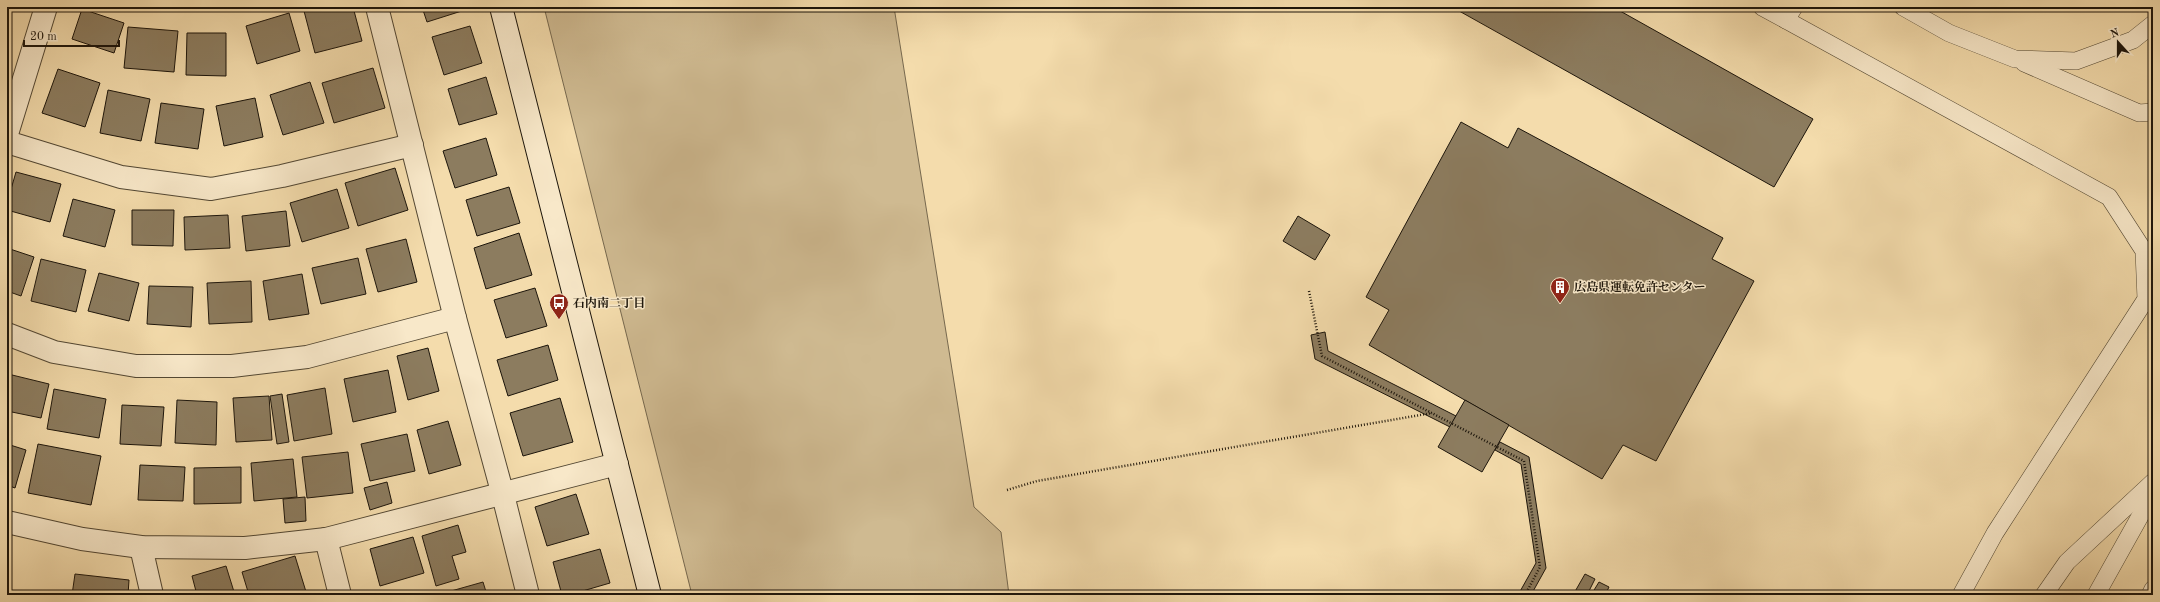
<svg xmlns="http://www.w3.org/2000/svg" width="2160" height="602" font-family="'Old Standard TT','Noto Serif JP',serif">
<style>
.green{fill:#cfba91;stroke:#76684e}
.building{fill:#8c7c5f;stroke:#1c150b}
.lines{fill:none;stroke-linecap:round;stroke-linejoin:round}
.lane-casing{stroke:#524733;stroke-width:18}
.street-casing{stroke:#524733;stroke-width:24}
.secondary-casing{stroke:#1c150b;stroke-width:24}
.path{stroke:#1c150b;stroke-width:2.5;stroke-dasharray:1 2;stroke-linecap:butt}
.lane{stroke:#f8e8c9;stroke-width:17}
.street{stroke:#f8e8c9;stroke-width:22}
.secondary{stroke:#f8e8c9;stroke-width:22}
.labels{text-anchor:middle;stroke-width:3;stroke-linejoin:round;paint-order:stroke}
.poi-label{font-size:12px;font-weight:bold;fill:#1c150b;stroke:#f8e8c9;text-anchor:start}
</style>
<rect width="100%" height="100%" fill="#f4dcac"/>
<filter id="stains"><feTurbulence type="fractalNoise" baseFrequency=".005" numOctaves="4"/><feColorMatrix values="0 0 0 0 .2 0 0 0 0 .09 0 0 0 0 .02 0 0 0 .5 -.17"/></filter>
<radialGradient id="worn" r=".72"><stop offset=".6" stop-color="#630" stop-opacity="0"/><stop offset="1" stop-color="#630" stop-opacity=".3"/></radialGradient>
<polygon class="green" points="544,7 894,7 974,507 1001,532 1009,595 692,595"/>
<g class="building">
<polygon points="321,7 353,7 362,41 315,53 304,11"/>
<polygon points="422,7 467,7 468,9 427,22"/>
<polygon points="1452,7 1613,7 1813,119 1774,187"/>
<polygon points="82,9 124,23 114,53 72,39"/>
<polygon points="289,13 300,51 257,64 246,26"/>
<polygon points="470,26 482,63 444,75 432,37"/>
<polygon points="128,27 178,31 174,72 124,68"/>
<polygon points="187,33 226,33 226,76 186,75"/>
<polygon points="373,68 385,108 334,123 322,83"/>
<polygon points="58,69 100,83 85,127 42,113"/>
<polygon points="486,77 497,114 459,125 448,89"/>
<polygon points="310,82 324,123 283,135 270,95"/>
<polygon points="108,90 150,99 141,141 100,133"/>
<polygon points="255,98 263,137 224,146 216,106"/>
<polygon points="161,103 204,109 198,149 155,143"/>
<polygon points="1461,122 1508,148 1518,128 1723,238 1712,259 1754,281 1656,461 1623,445 1602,479 1369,345 1389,310 1366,297"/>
<polygon points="486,138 497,175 455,188 443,151"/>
<polygon points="395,168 408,210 358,226 345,183"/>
<polygon points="16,172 61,184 50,222 7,210 7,203"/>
<polygon points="509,187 520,223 477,236 466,200"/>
<polygon points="337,189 349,228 302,242 290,203"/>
<polygon points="73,199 115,210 105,247 63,236"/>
<polygon points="132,210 174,210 173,246 132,245"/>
<polygon points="286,211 290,246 246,251 242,216"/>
<polygon points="228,215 230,248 185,250 184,217"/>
<polygon points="1298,216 1330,235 1315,260 1283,241"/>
<polygon points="519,233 532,275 486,289 474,248"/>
<polygon points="406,239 417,282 378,292 366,249"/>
<polygon points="7,248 34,257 21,296 7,291"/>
<polygon points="358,258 366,294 321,304 312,268"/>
<polygon points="41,259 86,270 76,312 31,301"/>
<polygon points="99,273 139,283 129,321 88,311"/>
<polygon points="302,274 309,314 269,320 263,281"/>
<polygon points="251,281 252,322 209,324 207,283"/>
<polygon points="149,286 193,287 191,327 147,324"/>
<polygon points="535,288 547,326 506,338 494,300"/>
<polygon points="1325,332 1328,351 1456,416 1450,427 1315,359 1311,335"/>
<polygon points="548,345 558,380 508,396 497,360"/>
<polygon points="428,348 439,391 408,400 397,356"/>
<polygon points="388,370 396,412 353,422 344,379"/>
<polygon points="8,374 49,384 41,418 7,411"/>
<polygon points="325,388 332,434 294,441 287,395"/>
<polygon points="54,389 106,399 99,438 47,429"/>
<polygon points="282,394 289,442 277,444 270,396"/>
<polygon points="269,396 272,440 236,442 233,398"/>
<polygon points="560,398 573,442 523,456 510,413"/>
<polygon points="177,400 217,402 216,445 175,443"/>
<polygon points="1465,400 1509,425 1482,472 1438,447"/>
<polygon points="122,405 164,407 161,446 120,444"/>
<polygon points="448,421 461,465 429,474 417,430"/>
<polygon points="407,434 415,471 370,481 361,444"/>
<polygon points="1500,442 1529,457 1546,568 1531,595 1518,595 1536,563 1521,464 1495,450"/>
<polygon points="7,444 26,450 15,488 7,485"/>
<polygon points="38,444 101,456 91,505 28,493"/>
<polygon points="348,452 353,493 307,498 302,457"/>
<polygon points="293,459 297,497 254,501 251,463"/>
<polygon points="140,465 185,467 183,501 138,500"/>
<polygon points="241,467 241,503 194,504 194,468"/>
<polygon points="387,482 392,503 370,510 364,488"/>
<polygon points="576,494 589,534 547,546 535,507"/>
<polygon points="305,497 306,521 285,523 283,499"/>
<polygon points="458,525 466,552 452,556 459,579 436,586 422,536"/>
<polygon points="413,537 424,573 380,586 370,549"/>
<polygon points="600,549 610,583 569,595 562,595 553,562"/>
<polygon points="295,556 307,595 249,595 242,572"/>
<polygon points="226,566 235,595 197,595 192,576"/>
<polygon points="75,574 129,580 128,595 72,595"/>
<polygon points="1585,574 1595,579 1587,595 1573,595"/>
<polygon points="483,582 487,595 437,595"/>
<polygon points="1599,582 1609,587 1605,595 1591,595"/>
</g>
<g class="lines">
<defs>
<g id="lane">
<polyline points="1762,7 1786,20"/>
<polyline points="1794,7 1786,20 2109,197 2144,251 2146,299 1995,533 1961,595"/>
<polyline points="1903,7 1949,33 2015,59 2076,61 2133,40 2153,24"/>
<polyline points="2024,63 2139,113 2153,112"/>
<polyline points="2044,595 2067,562 2153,482"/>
<polyline points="2096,595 2153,493"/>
<polyline points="2150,595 2153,589"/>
</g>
<g id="street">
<polyline points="377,7 455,318 503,495 528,595"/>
<polyline points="7,134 46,7"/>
<polyline points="7,142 121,177 211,189 282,176 412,145"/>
<polyline points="7,334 54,352 136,366 232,366 307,357 455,318"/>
<polyline points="7,522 82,539 141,547 245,548 326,539 617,464"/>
<polyline points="326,539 340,595"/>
<polyline points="141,547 152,595"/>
</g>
<polyline id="secondary" points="501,7 650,595"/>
</defs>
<use href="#lane" class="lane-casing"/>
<use href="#street" class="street-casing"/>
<use href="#secondary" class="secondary-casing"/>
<g class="path">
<polyline points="1309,291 1322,356 1524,461 1540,567 1525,595"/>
<polyline points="1007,490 1037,481 1432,413"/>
</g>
<use href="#lane" class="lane"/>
<use href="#street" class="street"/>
<use href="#secondary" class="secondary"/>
</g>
<defs>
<symbol id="building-pin" viewBox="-11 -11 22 30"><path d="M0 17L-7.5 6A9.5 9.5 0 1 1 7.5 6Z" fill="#8f2418" stroke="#f8e8c9"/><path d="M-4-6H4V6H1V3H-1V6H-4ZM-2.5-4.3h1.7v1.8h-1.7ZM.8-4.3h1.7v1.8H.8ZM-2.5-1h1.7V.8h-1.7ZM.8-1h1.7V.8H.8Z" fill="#fff"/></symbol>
<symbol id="bus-pin" viewBox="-11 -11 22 30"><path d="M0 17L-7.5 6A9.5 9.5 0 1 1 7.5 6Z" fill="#8f2418" stroke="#f8e8c9"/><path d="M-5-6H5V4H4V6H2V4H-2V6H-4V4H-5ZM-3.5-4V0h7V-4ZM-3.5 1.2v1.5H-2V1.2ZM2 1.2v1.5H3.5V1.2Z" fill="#fff"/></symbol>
</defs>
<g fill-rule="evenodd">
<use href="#building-pin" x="1549" y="276" width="22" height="30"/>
<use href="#bus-pin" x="548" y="292" width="22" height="30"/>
</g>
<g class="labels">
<g class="poi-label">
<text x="1574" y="291">広島県運転免許センター</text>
<text x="573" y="307">石内南二丁目</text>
</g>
</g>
<rect width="2160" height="602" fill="none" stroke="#f4dcac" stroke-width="24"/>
<rect x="8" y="8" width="2144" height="586" fill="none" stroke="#1c150b" stroke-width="2"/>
<rect x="12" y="12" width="2136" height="578" fill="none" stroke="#1c150b"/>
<g transform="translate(2118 42) rotate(339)" stroke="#f8e8c9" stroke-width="3" paint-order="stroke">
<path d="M0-3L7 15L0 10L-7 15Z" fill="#1c150b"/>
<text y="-6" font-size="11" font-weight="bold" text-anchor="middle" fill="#1c150b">N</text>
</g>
<path d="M24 40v6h95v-6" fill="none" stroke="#1c150b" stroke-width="2"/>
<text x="30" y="40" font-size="12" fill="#1c150b" stroke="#f8e8c9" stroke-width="3" paint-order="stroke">20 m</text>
<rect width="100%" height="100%" filter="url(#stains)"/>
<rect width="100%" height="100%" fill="url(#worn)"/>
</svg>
